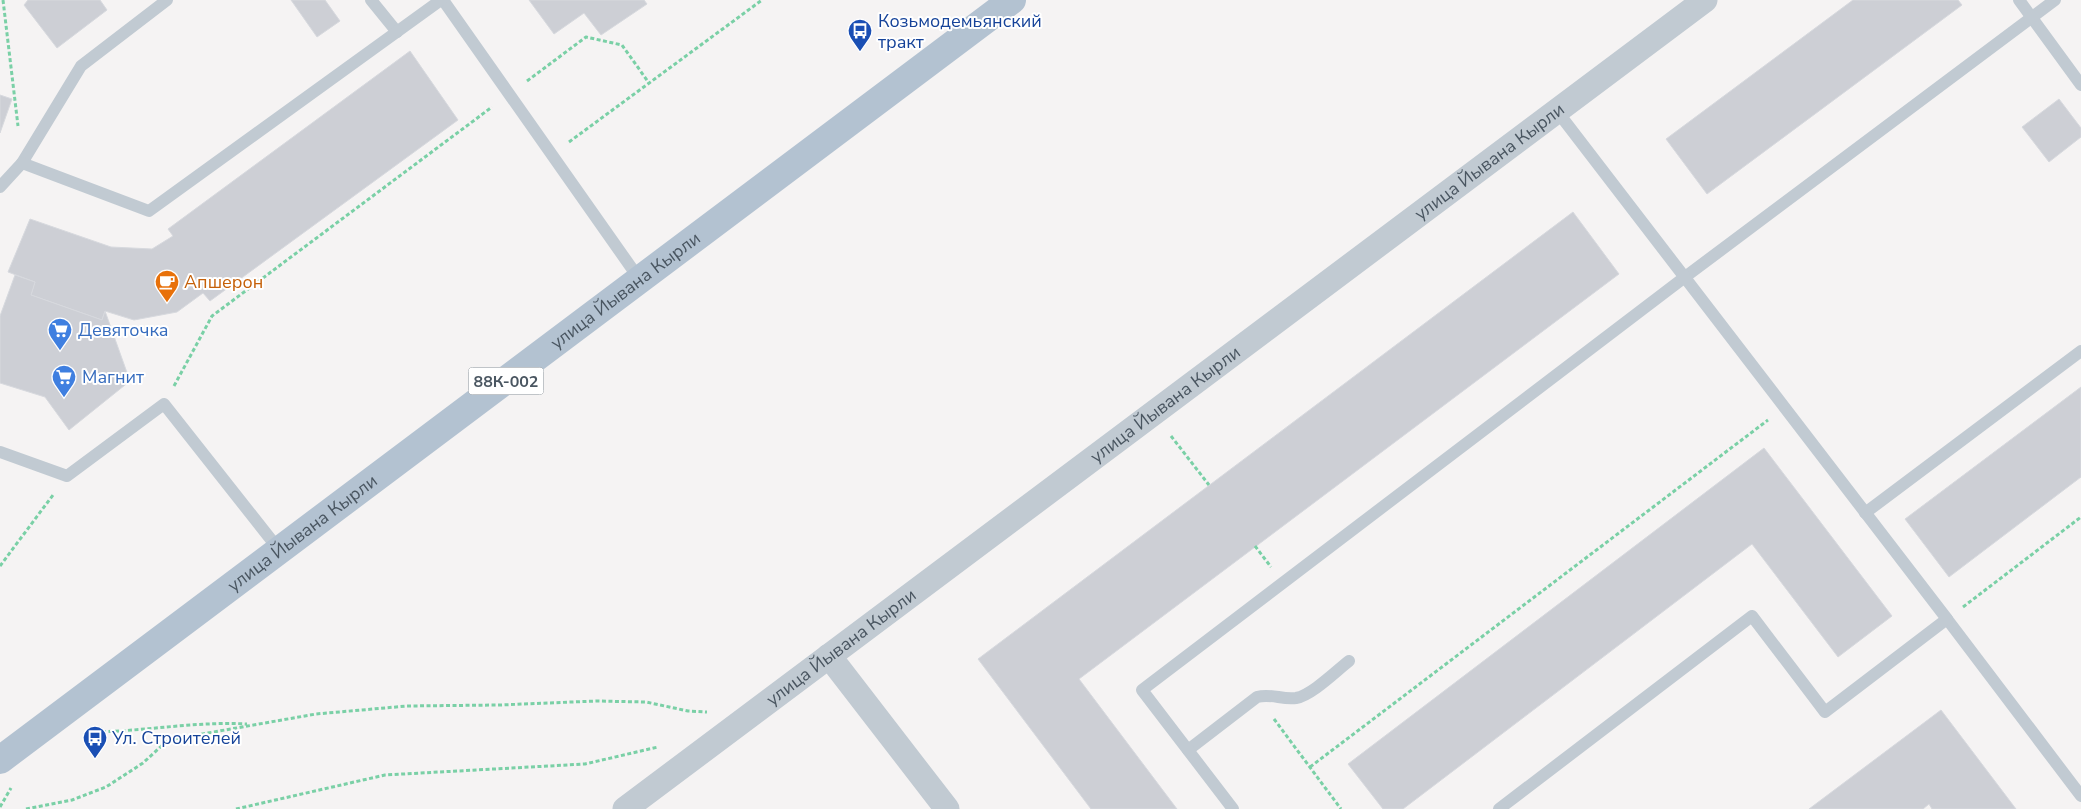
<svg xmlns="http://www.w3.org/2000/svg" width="2081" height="809" font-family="'Nunito Sans',sans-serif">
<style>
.building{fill:#cdcfd5;stroke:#d7d9de}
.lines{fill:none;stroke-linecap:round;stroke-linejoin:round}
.path{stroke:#7ad0a6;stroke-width:3;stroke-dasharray:4 2.5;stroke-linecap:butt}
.lane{stroke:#c1cad2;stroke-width:12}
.street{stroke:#c1cad2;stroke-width:25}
.primary{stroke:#b3c2d1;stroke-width:28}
.labels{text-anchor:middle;stroke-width:4;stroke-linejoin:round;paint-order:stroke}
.shield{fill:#fff;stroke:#808990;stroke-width:1}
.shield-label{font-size:16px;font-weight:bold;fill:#4a5661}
.transit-label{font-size:18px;fill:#164399;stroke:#fff;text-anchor:start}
.street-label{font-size:18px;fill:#4a5661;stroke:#fff}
.food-label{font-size:18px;fill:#c56008;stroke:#fff;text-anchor:start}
.shop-label{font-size:18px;fill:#366cbe;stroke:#fff;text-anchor:start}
</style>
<rect width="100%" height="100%" fill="#f5f3f3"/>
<g class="building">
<polygon points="28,0 100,0 107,10 57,48 24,5"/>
<polygon points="291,0 325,0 340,21 317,37"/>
<polygon points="529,0 644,0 647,4 601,35 584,13 554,34"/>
<polygon points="1853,0 1958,0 1962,5 1707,194 1666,139"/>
<polygon points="410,51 458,120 210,301 203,293 177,312 134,320 105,311 102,320 31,295 35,282 8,272 30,219 111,247 152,249 173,236 168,229"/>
<polygon points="0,95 12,99 0,133"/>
<polygon points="2059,99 2081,128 2081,137 2049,162 2022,127"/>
<polygon points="1573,212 1619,274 1079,679 1177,809 1091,809 978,659"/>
<polygon points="15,275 35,282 31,295 102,320 105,311 130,381 69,430 45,397 0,383 0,316"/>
<polygon points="2081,387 2081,477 1949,577 1905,519"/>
<polygon points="1764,448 1892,616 1838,657 1752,544 1403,809 1383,809 1348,764"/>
<polygon points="1941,710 2016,809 1932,809 1929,804 1923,809 1809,809"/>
</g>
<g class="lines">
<g class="path">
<polyline points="3,0 18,126"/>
<polyline points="527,81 586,37 622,45 649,83"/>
<polyline points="569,142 762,0"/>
<polyline points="174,386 212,316 492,107"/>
<polyline points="1171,436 1209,485"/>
<polyline points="1255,546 1271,567"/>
<polyline points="0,566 53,495"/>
<polyline points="1963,607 2081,517"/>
<polyline points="1274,719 1341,809"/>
<path d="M89,732c53,0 105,-11 158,-8"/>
<polyline points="1310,767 1768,420"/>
<polyline points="0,807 11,788"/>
<polyline points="26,809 72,800 106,787 143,763 168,740 316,714 407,706 500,705 596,701 646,702 688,711 707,712"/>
<polyline points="236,809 385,775 585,764 658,747"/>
</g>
<g class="lane">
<polyline points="371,0 397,32"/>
<polyline points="443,0 640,280"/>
<polyline points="2019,0 2081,85"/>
<polyline points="22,163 81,66 167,0"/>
<polyline points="0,187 22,163 149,211 441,0"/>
<polyline points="0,452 67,476 164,404 280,551"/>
<polyline points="1865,513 2081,351"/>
<polyline points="1947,619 2081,796"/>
<path d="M1188,750l69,-53c14,-4 25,3 39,1 16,-3 40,-27 53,-37"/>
<polyline points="1233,809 1142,690 1685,277 2055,0"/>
<polyline points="1499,809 1752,616 1825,712 1947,619 1557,111"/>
</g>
<g class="street">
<polyline points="829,656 947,809"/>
<path id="s1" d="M625,809l1080,-809"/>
</g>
<path class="primary" id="s2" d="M0,760l1012,-760"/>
</g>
<defs>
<symbol id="bus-pin" viewBox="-11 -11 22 30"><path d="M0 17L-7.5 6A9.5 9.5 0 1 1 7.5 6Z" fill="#1a4fb4" stroke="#fff"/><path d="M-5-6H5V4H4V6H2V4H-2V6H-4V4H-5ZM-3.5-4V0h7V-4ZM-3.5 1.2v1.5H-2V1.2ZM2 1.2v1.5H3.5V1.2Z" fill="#fff"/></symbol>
<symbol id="cafe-pin" viewBox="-11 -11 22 30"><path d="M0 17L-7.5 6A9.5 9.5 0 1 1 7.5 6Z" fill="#e8710a" stroke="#fff"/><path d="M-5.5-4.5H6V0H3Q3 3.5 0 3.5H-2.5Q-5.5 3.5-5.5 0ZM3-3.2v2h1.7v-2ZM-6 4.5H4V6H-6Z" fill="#fff"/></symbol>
<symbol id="supermarket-pin" viewBox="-11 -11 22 30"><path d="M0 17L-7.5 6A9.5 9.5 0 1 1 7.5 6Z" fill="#3f7fe0" stroke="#fff"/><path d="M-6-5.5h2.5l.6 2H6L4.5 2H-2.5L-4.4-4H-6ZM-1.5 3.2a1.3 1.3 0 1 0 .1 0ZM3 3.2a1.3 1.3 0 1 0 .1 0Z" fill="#fff"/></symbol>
</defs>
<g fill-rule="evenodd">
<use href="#bus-pin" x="846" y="17" width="28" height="38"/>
<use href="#cafe-pin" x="153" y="268" width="28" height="38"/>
<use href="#supermarket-pin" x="46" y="316" width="28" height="38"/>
<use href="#supermarket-pin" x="50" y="363" width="28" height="38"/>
<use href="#bus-pin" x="81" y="724" width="28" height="38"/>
</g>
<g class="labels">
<rect class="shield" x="468.5" y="367.5" width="75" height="27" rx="4"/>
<g class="shield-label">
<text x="506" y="387">88К-002</text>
</g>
<g class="transit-label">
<text x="878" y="27">Козьмодемьянский<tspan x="878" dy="21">тракт</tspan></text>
<text x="112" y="744">Ул. Строителей</text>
</g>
<g class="street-label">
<text dy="6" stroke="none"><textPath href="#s1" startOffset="1080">улица Йывана Кырли</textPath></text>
<text dy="6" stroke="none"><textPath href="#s2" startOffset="782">улица Йывана Кырли</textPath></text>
<text dy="6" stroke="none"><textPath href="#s1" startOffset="675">улица Йывана Кырли</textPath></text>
<text dy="6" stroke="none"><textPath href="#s2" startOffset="378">улица Йывана Кырли</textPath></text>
<text dy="6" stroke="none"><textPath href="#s1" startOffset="270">улица Йывана Кырли</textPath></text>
</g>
<g class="food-label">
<text x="184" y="288">Апшерон</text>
</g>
<g class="shop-label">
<text x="78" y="336">Девяточка</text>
<text x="82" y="383">Магнит</text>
</g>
</g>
</svg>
